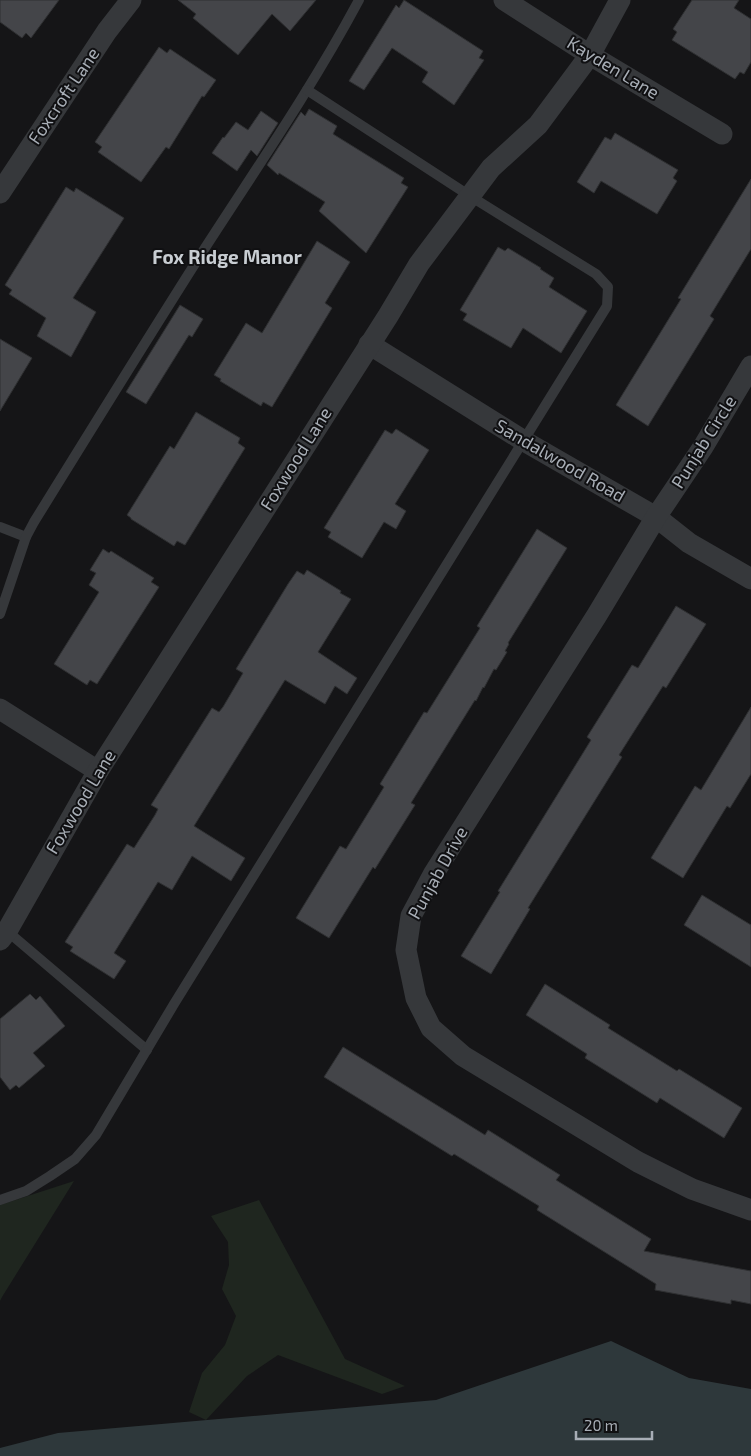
<svg xmlns="http://www.w3.org/2000/svg" width="751" height="1456" font-family="'Exo 2',sans-serif">
<style>
.green{fill:#1f261f}
.water{fill:#2e383b}
.building{fill:#444549;stroke:#2f3032}
.lines{fill:none;stroke-linecap:round;stroke-linejoin:round}
.service{stroke:#36383b;stroke-width:10}
.minor{stroke:#36383b;stroke-width:21}
.labels{text-anchor:middle;stroke-width:4;stroke-linejoin:round;paint-order:stroke}
.street-label{font-size:18px;fill:#a8aeb6;stroke:#101012}
.neighbourhood-label{font-size:19px;font-weight:bold;fill:#c8cdd2;stroke:#101012}
</style>
<rect width="100%" height="100%" fill="#151517"/>
<g class="green">
<polygon points="74,1181 2,1297 0,1301 0,1205"/>
<polygon points="259,1200 345,1359 405,1386 382,1394 278,1355 247,1376 206,1420 189,1412 202,1373 225,1345 236,1316 222,1289 229,1265 228,1242 211,1216"/>
</g>
<polygon class="water" points="611,1341 689,1378 751,1389 751,1456 0,1456 0,1448 58,1433 436,1400"/>
<g class="building">
<polygon points="0,0 59,0 31,38 26,33 22,38 0,22"/>
<polygon points="178,0 316,0 290,31 272,14 238,55 193,18 196,14"/>
<polygon points="404,0 483,51 479,58 484,60 454,105 422,82 428,72 392,48 364,90 349,81 396,5 399,8"/>
<polygon points="692,0 739,0 734,8 751,19 751,62 744,74 740,72 735,79 672,40 677,32 673,29"/>
<polygon points="159,47 167,53 170,49 216,80 204,97 202,96 169,149 166,147 141,182 98,152 102,147 95,142"/>
<polygon points="309,109 337,126 333,134 404,178 401,183 408,187 366,253 319,211 325,202 279,173 278,175 267,165 301,112 305,116"/>
<polygon points="261,111 278,123 257,156 251,150 237,171 212,153 223,137 224,138 236,122 248,130"/>
<polygon points="615,133 678,170 673,178 677,181 657,214 601,181 594,193 577,182 605,137 611,140"/>
<polygon points="751,179 751,249 710,316 714,319 648,426 616,405 681,299 678,298"/>
<polygon points="66,187 74,192 76,188 124,218 73,298 96,312 71,357 37,336 46,318 9,294 12,290 5,285"/>
<polygon points="317,241 350,262 325,303 332,308 272,407 263,402 261,406 220,381 221,379 214,375 246,323 262,333"/>
<polygon points="498,247 505,251 508,248 541,268 540,269 554,278 549,287 587,311 561,353 523,328 511,348 463,320 467,314 460,310"/>
<polygon points="180,305 203,319 192,337 189,335 146,404 126,392"/>
<polygon points="0,339 32,358 0,411"/>
<polygon points="196,412 240,438 238,443 245,448 185,545 177,541 174,546 131,519 131,518 127,515 170,446 174,449"/>
<polygon points="396,429 429,450 395,504 406,511 396,529 384,522 362,558 328,537 331,532 324,528 385,430 392,434"/>
<polygon points="537,529 567,548 508,643 509,644 505,651 507,652 496,670 494,669 484,688 483,687 476,701 475,700 411,803 415,805 375,869 373,867 329,938 296,918 340,846 346,849 384,787 380,784 424,712 427,713 480,628 477,626"/>
<polygon points="103,549 109,553 111,551 154,578 151,582 159,587 97,684 90,680 87,685 54,664 99,592 89,585 96,573 90,570"/>
<polygon points="307,570 341,591 340,593 351,599 318,652 357,678 347,694 335,686 325,704 285,680 194,826 245,858 231,881 192,856 172,890 158,882 114,953 126,961 114,979 70,951 73,947 65,942 127,844 134,848 155,815 158,809 151,805 212,708 219,712 223,707 243,673 236,669 288,584 297,571 304,575"/>
<polygon points="676,606 706,624 666,688 663,686 619,755 622,757 528,908 530,909 491,974 461,956 500,892 498,891 591,740 587,737 632,665 638,668"/>
<polygon points="751,707 751,774 730,808 727,806 683,878 651,858 695,786 701,790"/>
<polygon points="702,895 751,925 751,967 684,925"/>
<polygon points="545,984 610,1025 608,1028 677,1071 679,1069 742,1108 724,1138 660,1098 657,1103 585,1058 587,1054 526,1015"/>
<polygon points="30,994 36,1000 40,996 65,1026 33,1053 45,1066 19,1088 16,1085 10,1090 0,1077 0,1019"/>
<polygon points="343,1047 485,1135 488,1130 560,1175 556,1180 651,1239 644,1251 751,1271 751,1304 731,1300 731,1304 655,1290 656,1284 537,1210 539,1206 454,1154 452,1156 324,1077"/>
</g>
<g class="lines">
<g class="service">
<polyline points="0,527 26,537"/>
<path d="M0,614l26,-77 8,-15c57,-92 113,-183 171,-274 53,-82 108,-162 154,-248"/>
<polyline points="7,931 147,1050"/>
<polyline points="0,1200 26,1191 50,1176 75,1159 96,1135 174,1004 607,306 608,287 596,274 470,196 307,90"/>
</g>
<g class="minor">
<polyline points="504,0 590,55 722,134"/>
<polyline points="0,193 107,31 131,0"/>
<polyline points="369,344 524,441 656,517 689,543 751,579"/>
<polyline points="751,366 703,447 656,517 597,615 434,873 411,916 406,950 416,998 431,1028 463,1056 638,1162 692,1189 751,1210"/>
<polyline points="0,709 98,771"/>
<polyline points="0,940 7,931 98,771 388,316 419,264 491,168 538,125 590,55 620,0"/>
</g>
</g>
<g class="labels">
<g class="street-label">
<text transform="translate(613 68) rotate(31)" y="6">Kayden Lane</text>
<text transform="translate(64 96) rotate(-56)" y="6">Foxcroft Lane</text>
<text transform="translate(704 442) rotate(-58)" y="6">Punjab Circle</text>
<text transform="translate(296 459) rotate(-58)" y="6">Foxwood Lane</text>
<text transform="translate(560 461) rotate(30)" y="6">Sandalwood Road</text>
<text transform="translate(81 802) rotate(-59)" y="6">Foxwood Lane</text>
<text transform="translate(438 873) rotate(-61)" y="6">Punjab Drive</text>
</g>
<g class="neighbourhood-label">
<text x="227" y="264">Fox Ridge Manor</text>
</g>
</g>
<path d="M576 1431v8h76v-8" fill="none" stroke="#a8aeb6" stroke-width="2.5"/>
<text x="584" y="1431" font-size="15" fill="#a8aeb6" stroke="#101012" stroke-width="4" paint-order="stroke">20 m</text>
</svg>
